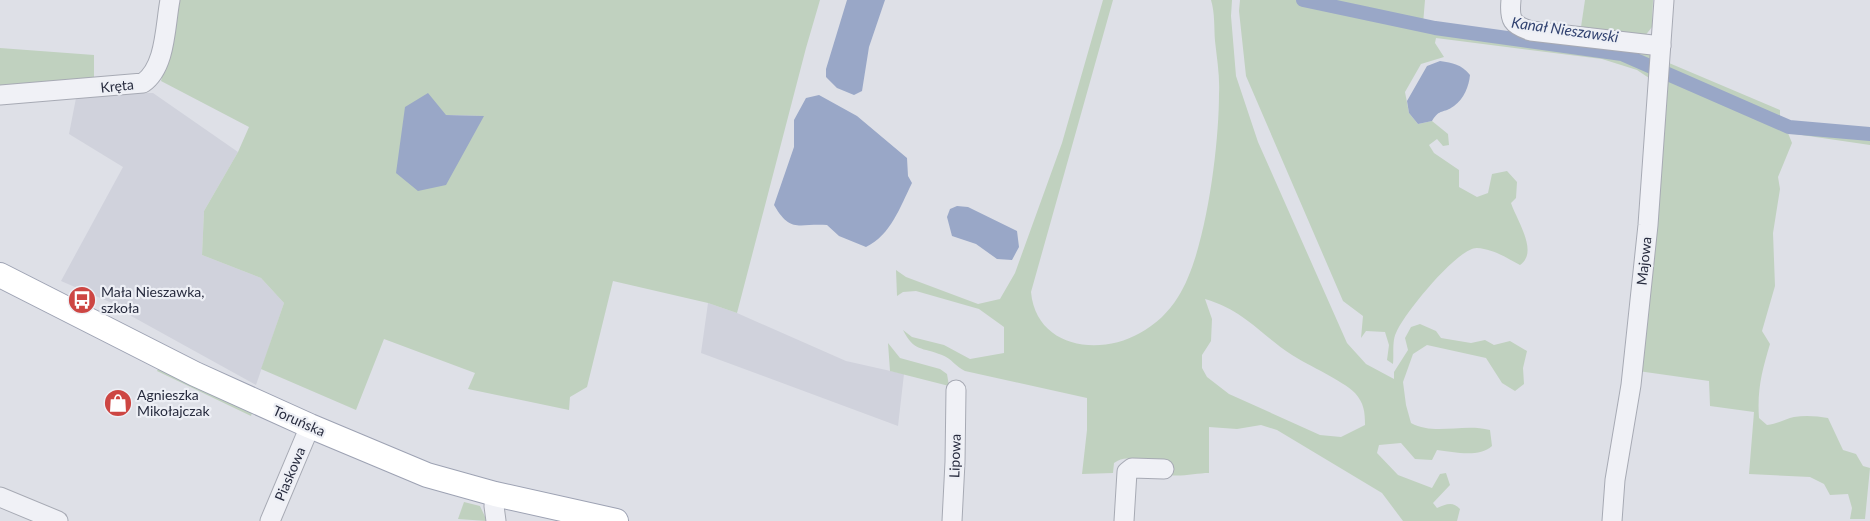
<svg xmlns="http://www.w3.org/2000/svg" width="1870" height="521" font-family="Lato,sans-serif">
<style>
.built{fill:#d0d2dc}
.green{fill:#c0d1bf;fill-rule:evenodd}
.water{fill:#99a7c7}
.lines{fill:none;stroke-linecap:round;stroke-linejoin:round}
.canal{stroke:#99a7c7;stroke-width:14}
.minor-casing{stroke:#a7aab4;stroke-width:21}
.major-casing{stroke:#9da2b3;stroke-width:26}
.minor{stroke:#f0f1f6;stroke-width:19}
.major{stroke:#fff;stroke-width:24}
.labels{text-anchor:middle;stroke-width:4.5;stroke-linejoin:round;paint-order:stroke}
.street-label{font-size:14px;fill:#272b3e;stroke:#edeff5}
.poi-label{font-size:14px;fill:#272b3e;stroke:#edeff5;text-anchor:start}
.water-label{font-size:15px;font-style:italic;fill:#324371;stroke:#edeff5}
</style>
<rect width="100%" height="100%" fill="#dee0e7"/>
<g class="built">
<polygon points="77,93 153,93 238,152 204,211 202,255 261,278 284,303 256,385 124,312 112,303 61,281 123,167 69,134"/>
<polygon points="708,303 737,313 846,361 904,374 898,426 701,353"/>
</g>
<g class="green">
<path d="M179,0h641l-14,48 -69,265 -29,-10 -95,-22 -26,106 -17,10 -1,13 -101,-21 7,-16 -91,-34 -28,71 -95,-41 23,-66 -23,-25 -59,-23 2,-44 34,-59 11,-25 -88,-46 11,-38zM446,115l37,1 -87,57z"/>
<path d="M1103,0h10l-82,292c5,55 67,65 109,41 15,-8 29,-21 38,-36 28,-43 41,-151 41,-203 1,-17 -2,-35 -4,-53 -1,-13 0,-28 -4,-41h21l-1,16 5,60 22,66 89,201 19,21 28,15v-7l14,-22 -3,-12 6,-11 9,-3 16,7 5,7 30,5 14,-3 9,5 16,-4 17,10 -4,17 1,16 -9,7 -13,-8 -16,-25 -59,-13 -14,9 -10,28 3,23 5,18c24,13 51,0 79,7l2,16c-13,12 -38,6 -55,4l-5,10 -17,-1 -14,-16 -22,2 -2,8 21,22 34,13 8,-14 6,-1 4,12 -17,18 4,5c9,-4 16,-7 23,1l-3,12h-54l-21,-28 -105,-63 -16,-5 -24,4 -28,-2v46c-12,0 -28,4 -40,2 -19,-4 -36,-26 -55,-12l-1,10 -31,1 5,-44v-32l-122,-27c-9,-4 -14,-13 -23,-16 -20,-8 -28,-3 -39,-25l9,7 32,8 26,14 34,-6v-26l-25,-18 -63,-18 -13,1 -6,4 -1,-26 10,7 72,27 22,-5 15,-26 47,-130zM1205,299c40,12 55,35 87,56 17,11 50,25 63,38 9,10 10,19 10,32l-24,12 -21,-2 -91,-41 -22,-17 -5,-9v-13l9,-14 1,-22z"/>
<path d="M1240,0h185l-2,24 225,26 6,5 -2,25 -15,-10 -35,-11 -166,-21 -1,5 9,14 -23,7 -16,28 4,21 9,11 14,-3 16,13 1,11 -6,1 -6,-7 -8,6 5,8 25,17v17l18,10 11,-4 4,-19 15,-3 10,11 -1,16 -5,5c6,18 28,49 9,62 -13,-7 -27,-16 -43,-17 -19,-1 -74,67 -81,85 -4,8 -2,22 -3,31l-6,-4 2,-15 -4,-13 -19,-1 -5,7 2,-22 -20,-15 -97,-225 -7,-65z"/>
<polygon points="1585,0 1653,0 1652,27 1644,37 1581,27"/>
<polygon points="0,48 94,55 94,79 0,90"/>
<path d="M1669,63l111,47v10l90,10v15l-82,-12 4,10 -14,34 2,12 -7,44 2,53 -13,45 8,13c-8,27 -13,45 -11,74l8,7c10,-1 18,-6 27,-8 11,-2 23,-1 34,1l15,32 13,4 7,12 7,2 -5,51h-15l2,-11 -4,-14 -18,1 -6,-11 -14,-7 -61,-3 5,-62 -44,-6 -1,-25 -71,-10z"/>
<polygon points="888,343 900,358 940,369 947,374 949,386 890,371"/>
<polygon points="158,369 252,413 251,416 157,371"/>
<polygon points="464,502 480,506 487,521 458,519"/>
</g>
<g class="water">
<polygon points="847,0 885,0 869,47 862,91 854,95 837,88 826,77 826,69"/>
<path d="M1440,61c13,2 21,3 30,14 -1,11 -6,24 -16,31 -11,8 -14,2 -22,15l-14,3 -9,-11 -2,-12 20,-35z"/>
<polygon points="428,93 446,115 484,116 446,185 418,191 396,173 405,107"/>
<path d="M819,95l38,21 50,42 1,18 4,7c-12,24 -21,52 -46,64l-27,-11 -12,-11c-29,-2 -36,9 -53,-20l20,-58v-27l12,-22z"/>
<polygon points="957,206 968,207 1017,231 1019,247 1012,260 997,259 976,244 952,236 947,217 950,209"/>
</g>
<g class="lines">
<polyline class="canal" points="1303,0 1435,28 1622,54 1789,127 1870,134"/>
<defs>
<g id="minor">
<path d="M1511,0c-2,20 1,25 20,31l130,15"/>
<path d="M0,95l143,-12c23,-16 22,-57 27,-83"/>
<polyline points="495,494 494,506 496,521"/>
<polyline points="0,497 58,521"/>
<polyline points="270,521 310,426"/>
<polyline points="952,521 955,462 956,390"/>
<polyline points="1124,521 1127,472 1132,468 1164,469"/>
<polyline points="1612,521 1615,480 1631,385 1648,225 1664,0"/>
</g>
<polyline id="major" points="0,275 195,374 310,426 427,475 495,494 616,521"/>
</defs>
<use href="#minor" class="minor-casing"/>
<use href="#major" class="major-casing"/>
<use href="#minor" class="minor"/>
<use href="#major" class="major"/>
</g>
<defs>
<symbol id="bus-disc" viewBox="-11 -11 22 22"><circle r="9.5" fill="#cd4643" stroke="#edeff5"/><path d="M-5-6H5V4H4V6H2V4H-2V6H-4V4H-5ZM-3.5-4V0h7V-4ZM-3.5 1.2v1.5H-2V1.2ZM2 1.2v1.5H3.5V1.2Z" fill="#fff"/></symbol>
<symbol id="shop-disc" viewBox="-11 -11 22 22"><circle r="9.5" fill="#cd4643" stroke="#edeff5"/><path d="M-5-2.5h2.3a2.7 3.5 0 0 1 5.4 0H5L5.5 6h-11ZM-1.5-2.5h3a1.5 2.3 0 0 0-3 0Z" fill="#fff"/></symbol>
</defs>
<g fill-rule="evenodd">
<use href="#bus-disc" x="66" y="284" width="32" height="32"/>
<use href="#shop-disc" x="102" y="387" width="32" height="32"/>
</g>
<g class="labels">
<g class="street-label">
<text transform="translate(117 86) rotate(-6)" y="5">Kręta</text>
<text transform="translate(1644 261) rotate(-84)" y="5">Majowa</text>
<text transform="translate(299 421) rotate(24)" y="5">Toruńska</text>
<text transform="translate(955 456) rotate(-88)" y="5">Lipowa</text>
<text transform="translate(290 474) rotate(-67)" y="5">Piaskowa</text>
</g>
<g class="poi-label">
<text x="101" y="297">Mała Nieszawka,<tspan x="101" dy="16">szkoła</tspan></text>
<text x="137" y="400">Agnieszka<tspan x="137" dy="16">Mikołajczak</tspan></text>
</g>
<g class="water-label">
<text transform="translate(1565 30) rotate(8)" y="5">Kanał Nieszawski</text>
</g>
</g>
</svg>
